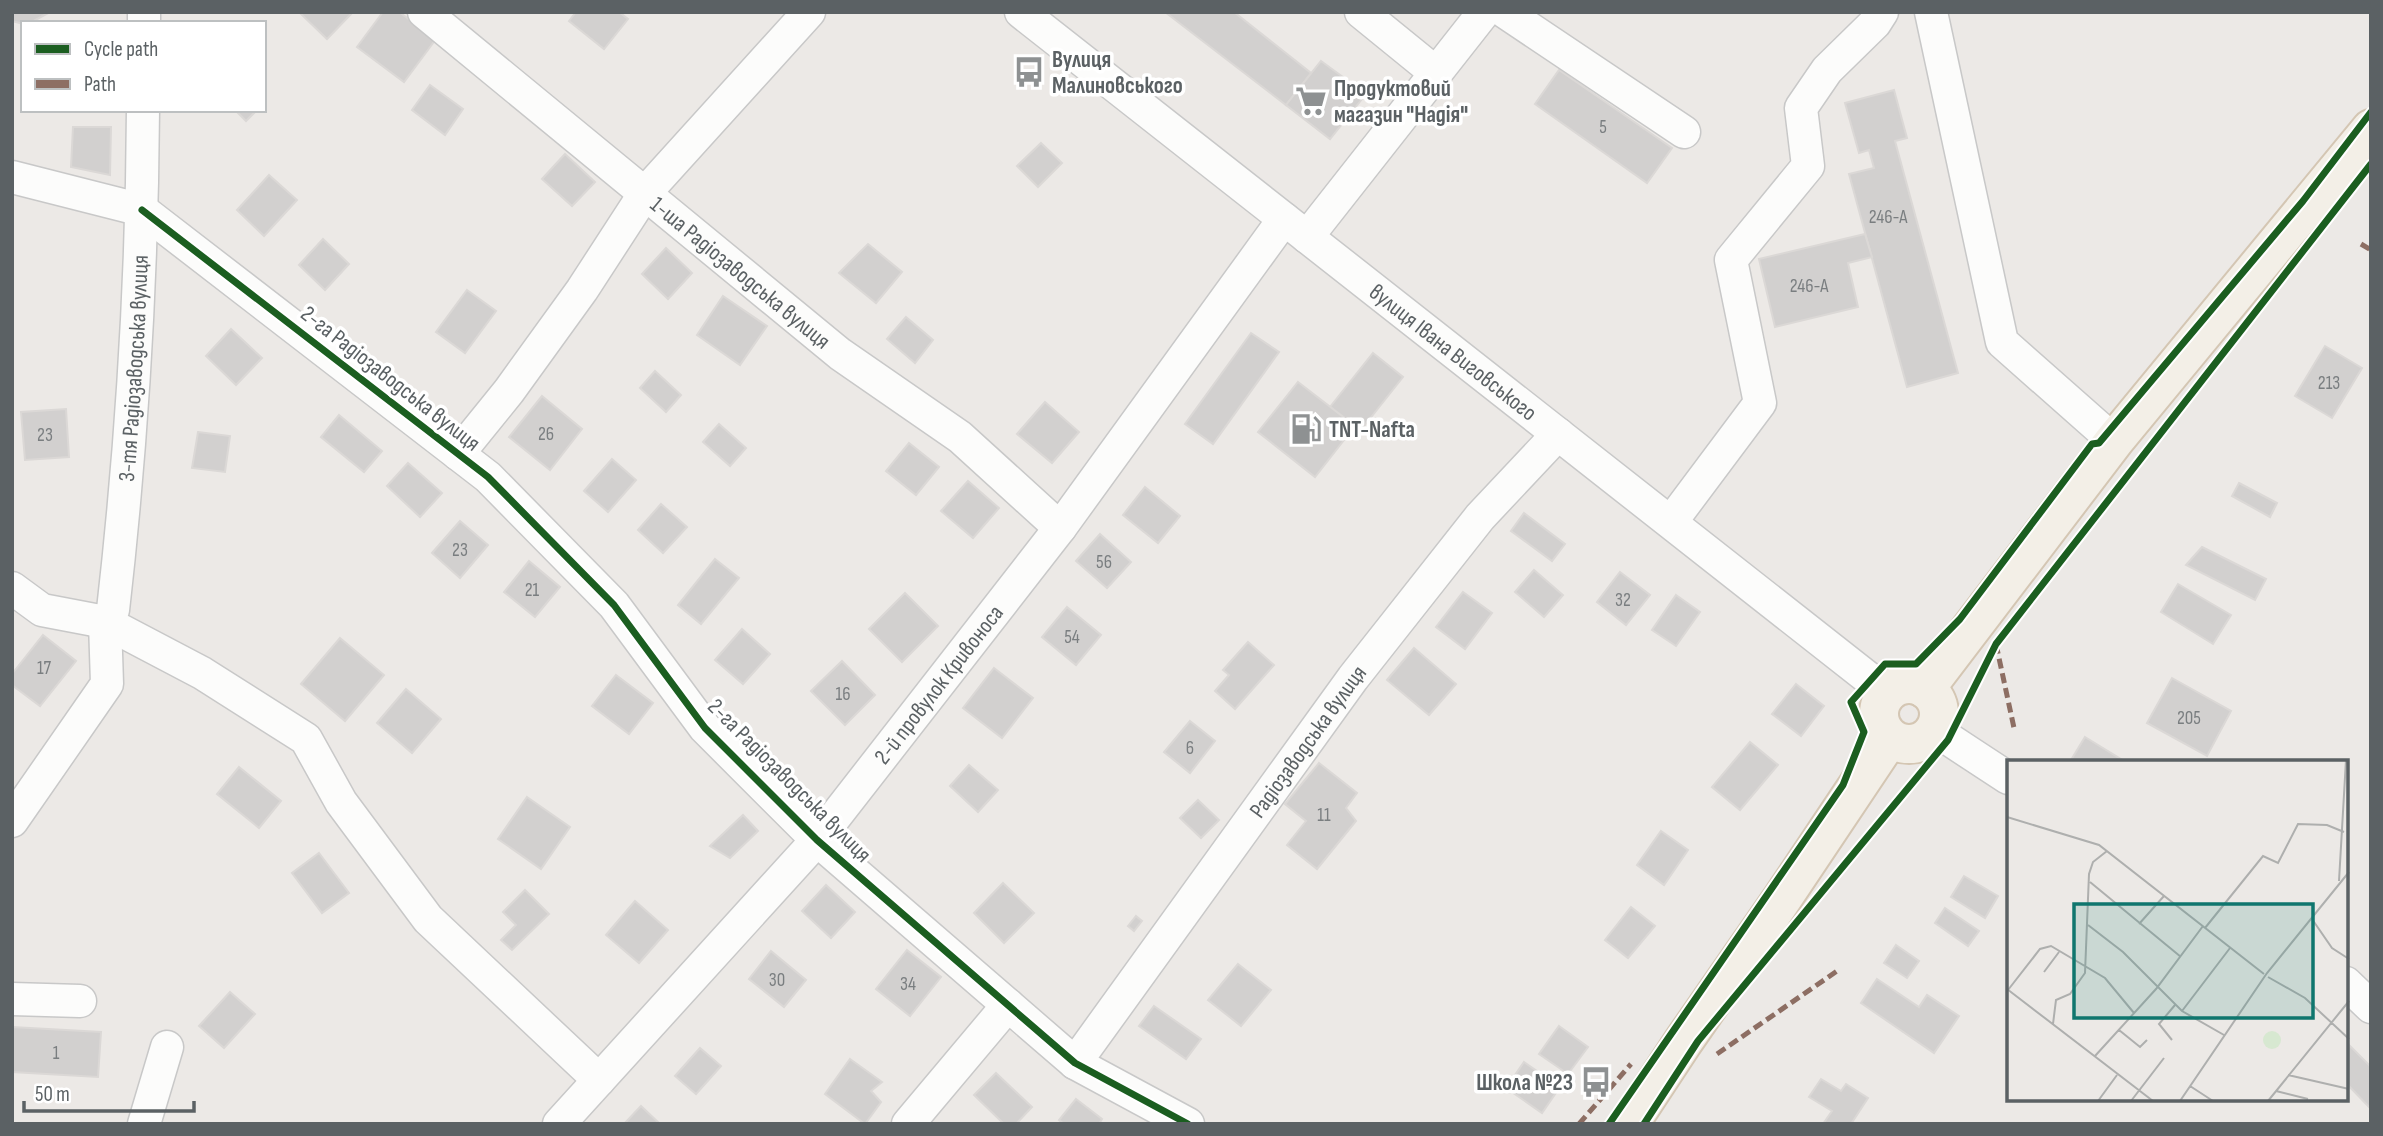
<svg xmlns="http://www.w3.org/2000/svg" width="2383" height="1136" font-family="'Sofia Sans Condensed',sans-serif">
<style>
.building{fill:#d2d0cf;stroke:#dbd8d6;stroke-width:2}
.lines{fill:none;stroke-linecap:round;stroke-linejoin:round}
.minor-casing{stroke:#c8c8c8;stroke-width:35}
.major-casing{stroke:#d4c6b3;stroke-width:42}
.minor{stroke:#fcfcfb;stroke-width:32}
.major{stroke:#f3efe7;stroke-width:38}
.quiet{stroke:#8d6e63;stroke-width:5;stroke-dasharray:10 5;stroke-linecap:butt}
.cycleway-casing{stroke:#fff;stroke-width:11}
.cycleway{stroke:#1b5e20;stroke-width:7}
.labels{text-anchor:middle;stroke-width:7;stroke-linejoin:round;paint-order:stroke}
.number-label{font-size:19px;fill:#7a7e80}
.poi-label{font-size:23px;font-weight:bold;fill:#5b6164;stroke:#fff;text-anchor:start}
.street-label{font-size:23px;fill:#5b6164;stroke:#fff}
.inset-road{fill:none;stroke:#aeafae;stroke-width:2}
.view{fill:#0f766e;fill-opacity:0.15;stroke:#0f766e;stroke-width:3.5}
.inset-edge{fill:none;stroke:#5b6164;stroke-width:3.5}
</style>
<rect width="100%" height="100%" fill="#ece9e6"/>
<g class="building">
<polygon points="12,12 50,12 30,23 23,24 12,21"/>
<polygon points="299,12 353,12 327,39"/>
<polygon points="383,12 399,12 436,39 404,82 357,47"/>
<polygon points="576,12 619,12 628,19 604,49 569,21"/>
<polygon points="1165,12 1234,12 1311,73 1286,105"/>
<polygon points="1321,61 1366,94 1330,139 1286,105"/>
<polygon points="1559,70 1672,148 1647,183 1535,104"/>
<polygon points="430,85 463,109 445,135 412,110"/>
<polygon points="1894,90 1907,138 1895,141 1958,373 1907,387 1849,174 1874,168 1869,150 1859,153 1845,103"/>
<polygon points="235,110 257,110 246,121"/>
<polygon points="73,127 111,127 110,175 71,167"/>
<polygon points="1041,143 1062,163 1038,187 1017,166"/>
<polygon points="565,154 595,182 572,206 542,179"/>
<polygon points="269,175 297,200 264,236 237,210"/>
<polygon points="1865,234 1872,257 1848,263 1858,307 1775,327 1759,259"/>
<polygon points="323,239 349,264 325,290 299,265"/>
<polygon points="868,244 902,272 876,303 839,273"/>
<polygon points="666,248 692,273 668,299 642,274"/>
<polygon points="467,290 496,311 465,353 436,332"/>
<polygon points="723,296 767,326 740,365 697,335"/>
<polygon points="906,317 933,340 915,363 887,339"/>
<polygon points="231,329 262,358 236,385 206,356"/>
<polygon points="1251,333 1279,352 1213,444 1185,424"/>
<polygon points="2325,346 2362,368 2332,418 2295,396"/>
<polygon points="1373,353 1403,377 1360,431 1330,407"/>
<polygon points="655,371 681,395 666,412 640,388"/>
<polygon points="1298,382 1355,426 1315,477 1258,432"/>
<polygon points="542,396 582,429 550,470 509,437"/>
<polygon points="1045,402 1079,432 1052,463 1017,434"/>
<polygon points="66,409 69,457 25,460 21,412"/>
<polygon points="339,415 382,451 364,472 321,437"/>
<polygon points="719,424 746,448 730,466 703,442"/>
<polygon points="198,432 230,436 225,472 192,468"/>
<polygon points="909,443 939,467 916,495 886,471"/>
<polygon points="612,459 636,480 608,512 584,491"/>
<polygon points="408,463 442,493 420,517 387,486"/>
<polygon points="968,481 999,508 973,538 941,511"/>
<polygon points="2239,483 2277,503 2270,517 2232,496"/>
<polygon points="1145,487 1180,516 1158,543 1123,515"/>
<polygon points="661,504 687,527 663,553 638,530"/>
<polygon points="1524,513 1565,544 1552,561 1511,531"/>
<polygon points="460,521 488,545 460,578 432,553"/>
<polygon points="1100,534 1131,562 1107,588 1076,561"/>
<polygon points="2202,547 2266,579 2255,600 2186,565"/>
<polygon points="715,559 739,578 701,624 678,605"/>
<polygon points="529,561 560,587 535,617 504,592"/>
<polygon points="1534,570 1563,595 1544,617 1515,592"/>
<polygon points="1620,572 1650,595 1626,625 1597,602"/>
<polygon points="2178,584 2231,615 2213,644 2161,612"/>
<polygon points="1463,592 1492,613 1465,649 1436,627"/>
<polygon points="905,593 938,626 902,662 869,629"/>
<polygon points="1676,595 1700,612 1676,646 1652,630"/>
<polygon points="1067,607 1101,635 1076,665 1042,637"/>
<polygon points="742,629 770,654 743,684 715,660"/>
<polygon points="43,635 76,661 40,706 12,685 12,674"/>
<polygon points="340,638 384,675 345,721 301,684"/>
<polygon points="1248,642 1274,665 1235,709 1215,691 1229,675 1223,670"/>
<polygon points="1414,648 1456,684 1429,715 1387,680"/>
<polygon points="842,661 875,695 845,725 811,691"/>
<polygon points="994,668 1033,698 1002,738 963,708"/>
<polygon points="616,675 653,703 629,734 592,706"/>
<polygon points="2172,678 2231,711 2207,756 2147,723"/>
<polygon points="1796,684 1824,706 1801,736 1772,714"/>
<polygon points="406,689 441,719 412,753 377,723"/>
<polygon points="1190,721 1215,741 1190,773 1164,752"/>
<polygon points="2085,737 2124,761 2123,762 2071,760"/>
<polygon points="1750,742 1778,765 1740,810 1712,787"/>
<polygon points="1319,763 1357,793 1346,808 1356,821 1317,869 1287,845 1306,821 1285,804"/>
<polygon points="969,765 998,790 978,812 950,786"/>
<polygon points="239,767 281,801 259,828 217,794"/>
<polygon points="527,797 570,827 541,869 498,839"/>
<polygon points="1198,800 1219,820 1201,838 1180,818"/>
<polygon points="743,815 758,831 730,858 710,846"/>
<polygon points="1661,831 1688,850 1664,885 1637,865"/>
<polygon points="319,853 349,893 322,913 292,873"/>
<polygon points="1964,876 1998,896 1985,918 1951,897"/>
<polygon points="1003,883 1034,913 1004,943 974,913"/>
<polygon points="826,885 855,912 831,938 802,911"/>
<polygon points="525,890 549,914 512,950 501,940 516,925 503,912"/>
<polygon points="635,901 668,930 639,963 606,935"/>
<polygon points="1631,907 1655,926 1628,958 1605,940"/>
<polygon points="1945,908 1979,931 1968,946 1935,923"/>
<polygon points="1136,916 1142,921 1134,931 1128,926"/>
<polygon points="1896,945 1919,961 1907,978 1884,963"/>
<polygon points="907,950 941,977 910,1016 876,989"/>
<polygon points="771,951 806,980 784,1007 749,979"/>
<polygon points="1238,964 1271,990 1241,1026 1208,1000"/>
<polygon points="1877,979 1919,1007 1927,995 1959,1016 1934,1053 1861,1003"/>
<polygon points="230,992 255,1014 224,1048 199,1026"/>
<polygon points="1154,1006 1201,1039 1186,1059 1139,1026"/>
<polygon points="1559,1026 1588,1047 1568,1074 1539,1054"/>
<polygon points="12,1027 101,1032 98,1077 12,1072"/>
<polygon points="2346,1042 2371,1067 2371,1109 2346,1083"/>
<polygon points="700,1048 721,1066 696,1094 675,1076"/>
<polygon points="850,1059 882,1082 871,1091 881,1102 865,1124 825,1094"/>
<polygon points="1524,1062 1560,1087 1542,1113 1506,1088"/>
<polygon points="996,1073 1032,1107 1016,1124 1004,1124 974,1095"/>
<polygon points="1821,1079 1841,1091 1846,1084 1868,1098 1851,1124 1823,1124 1832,1111 1809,1097"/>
<polygon points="1076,1099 1102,1119 1099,1124 1064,1124 1059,1120"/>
<polygon points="641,1106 660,1124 624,1124"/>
</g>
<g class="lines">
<defs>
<g id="minor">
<path id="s1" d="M424,12l416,342 120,83 100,91"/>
<path id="s2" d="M1021,12l865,680"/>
<polyline points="1361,12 1436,73"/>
<polyline points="1505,12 1684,132"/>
<polyline points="1931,12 2002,342 2114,441"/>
<polyline points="144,23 144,12"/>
<polyline points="12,177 142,210 488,477 614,605 705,728 817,840 1075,1063 1188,1124"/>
<polyline points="1307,237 1484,12"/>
<polyline points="458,454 509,391 582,290 645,193 809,12"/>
<polyline points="1671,522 1760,403 1731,260 1808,166 1801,108 1827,70 1875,23 1882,12"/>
<polyline points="12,588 42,610 105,622 202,673 306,739 341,802 428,919 599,1080"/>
<path id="s3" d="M105,622l8,-12c19,-166 29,-333 30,-500"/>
<polyline points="1935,730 2008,778"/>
<polyline points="12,821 107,684 105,622"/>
<polyline points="2346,983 2371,1007"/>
<polyline points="12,999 80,1001"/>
<path id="s4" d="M1075,1063l278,-385 127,-161 78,-83"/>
<polyline points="144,1124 167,1047"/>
<path id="s5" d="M559,1124l258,-284 243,-312 224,-309"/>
<polyline points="908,1124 1008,1005"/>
</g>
<g id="major">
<circle cx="1909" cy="714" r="30"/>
<polyline points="1925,689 2114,441 2371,129"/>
<polyline points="1629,1124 1683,1042 1782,899 1889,739"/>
</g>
</defs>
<use href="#minor" class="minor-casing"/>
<use href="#major" class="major-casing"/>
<use href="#minor" class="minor"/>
<use href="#major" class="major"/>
<g class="quiet">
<polyline points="2361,244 2371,250"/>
<polyline points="1996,644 2014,728"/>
<polyline points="1717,1054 1840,969"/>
<polyline points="1579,1124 1631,1064"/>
</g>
<defs>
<g id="cycleway">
<polyline points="142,210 488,477 614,605 705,728 817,840 1075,1063 1188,1124"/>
<polyline points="1609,1124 1843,785 1864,732 1851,702 1885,664 1916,664 1960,619 2092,444 2099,443 2303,201 2371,112"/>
<polyline points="1644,1124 1698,1041 1948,740 1996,644 2371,164"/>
</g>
</defs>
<use href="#cycleway" class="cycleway-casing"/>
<use href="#cycleway" class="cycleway"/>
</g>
<defs>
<symbol id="bus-bare" viewBox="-9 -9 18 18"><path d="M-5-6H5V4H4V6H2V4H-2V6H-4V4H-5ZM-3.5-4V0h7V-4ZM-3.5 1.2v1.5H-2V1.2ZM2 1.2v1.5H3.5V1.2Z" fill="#8e9192" stroke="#fff" stroke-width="2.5" paint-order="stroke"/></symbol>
<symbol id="supermarket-bare" viewBox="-9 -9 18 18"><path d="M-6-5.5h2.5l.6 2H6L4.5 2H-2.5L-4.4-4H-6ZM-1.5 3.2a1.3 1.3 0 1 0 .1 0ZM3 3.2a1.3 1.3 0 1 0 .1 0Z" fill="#8e9192" stroke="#fff" stroke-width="2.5" paint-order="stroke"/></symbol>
<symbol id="fuel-bare" viewBox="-9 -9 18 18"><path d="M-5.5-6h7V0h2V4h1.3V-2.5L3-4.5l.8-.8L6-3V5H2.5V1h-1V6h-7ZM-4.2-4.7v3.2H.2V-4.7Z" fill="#8e9192" stroke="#fff" stroke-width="2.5" paint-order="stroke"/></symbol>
</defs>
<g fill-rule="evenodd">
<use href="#bus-bare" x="1007" y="50" width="44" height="44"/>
<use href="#supermarket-bare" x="1289" y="79" width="44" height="44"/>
<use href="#fuel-bare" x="1284" y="407" width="44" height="44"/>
<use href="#bus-bare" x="1574" y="1060" width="44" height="44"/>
</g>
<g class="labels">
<g class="number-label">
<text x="1603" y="133">5</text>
<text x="1888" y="223">246-А</text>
<text x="1809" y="292">246-А</text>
<text x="2329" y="389">213</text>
<text x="546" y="440">26</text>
<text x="45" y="441">23</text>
<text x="460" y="556">23</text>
<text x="1104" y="568">56</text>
<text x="532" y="596">21</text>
<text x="1623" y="606">32</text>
<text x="1072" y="643">54</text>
<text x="44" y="674">17</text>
<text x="843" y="700">16</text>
<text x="2189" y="724">205</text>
<text x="1190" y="754">6</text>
<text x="1324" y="821">11</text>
<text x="777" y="986">30</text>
<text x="908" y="990">34</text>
<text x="56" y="1059">1</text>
</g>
<g class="poi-label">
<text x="1052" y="67">Вулиця<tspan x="1052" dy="26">Малиновського</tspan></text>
<text x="1334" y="96">Продуктовий<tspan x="1334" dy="26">магазин "Надія"</tspan></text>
<text x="1329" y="437">TNT-Nafta</text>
<text x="1573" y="1090" text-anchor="end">Школа №23</text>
</g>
<g class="street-label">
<text dy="8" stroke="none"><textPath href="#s1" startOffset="410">1-ша Радіозаводська вулиця</textPath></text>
<text dy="8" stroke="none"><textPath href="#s2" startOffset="550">вулиця Івана Виговського</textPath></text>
<text dy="8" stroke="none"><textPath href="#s3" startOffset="257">3-тя Радіозаводська вулиця</textPath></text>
<text transform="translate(391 378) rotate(38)" y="8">2-га Радіозаводська вулиця</text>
<text dy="8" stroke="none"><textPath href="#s5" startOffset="581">2-й провулок Кривоноса</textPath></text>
<text dy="8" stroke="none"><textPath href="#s4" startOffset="397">Радіозаводська вулиця</textPath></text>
<text transform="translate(790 780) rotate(45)" y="8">2-га Радіозаводська вулиця</text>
</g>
</g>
<g transform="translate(2007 760)">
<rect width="341" height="341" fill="#ece9e6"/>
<path d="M256 280a9 9 0 1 1 18 0a9 9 0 1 1-18 0Z" fill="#d7e8d1"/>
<path class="inset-road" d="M0,57l92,28 165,129M332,121l7,-121M83,122l91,75M305,159l20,29 17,11M132,164l25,-28M81,165l35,27 59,59 42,24M198,168l58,-72 15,7 20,-39 29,1 17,7M37,212l15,-20M261,217l37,21 44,41M0,229l146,112M1,230l32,-41 11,-3 54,32 29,35M175,251l48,-63M46,264l3,-24 14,-6 15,-21 4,-99 4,-12 14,-11M112,270l21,17 7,-7M165,280l-13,-16 16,-19M88,296l61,-67 47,-63M281,315l61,14M183,326l23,15M269,331l32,8M91,341l19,-26M124,341l33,-43M173,341l87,-128 82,-101M261,341l81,-100"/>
<path class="view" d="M67,144h239v114h-239z"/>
<rect width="341" height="341" class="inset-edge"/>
</g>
<rect width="2383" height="1136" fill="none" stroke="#5b6164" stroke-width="28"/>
<rect x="21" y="21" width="245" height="91" fill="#ffffff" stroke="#bdc0c1" stroke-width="2"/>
<rect x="35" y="44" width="35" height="10" fill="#1b5e20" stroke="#bdc0c1" stroke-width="2"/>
<text x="84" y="56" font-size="21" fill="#5b6164">Cycle path</text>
<rect x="35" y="79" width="35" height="10" fill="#8d6e63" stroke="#bdc0c1" stroke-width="2"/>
<text x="84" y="91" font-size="21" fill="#5b6164">Path</text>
<path d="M24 1101v10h170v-10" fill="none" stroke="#5b6164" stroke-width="3.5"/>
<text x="35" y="1101" font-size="21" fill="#5b6164" stroke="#ffffff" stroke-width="5" paint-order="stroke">50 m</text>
</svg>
